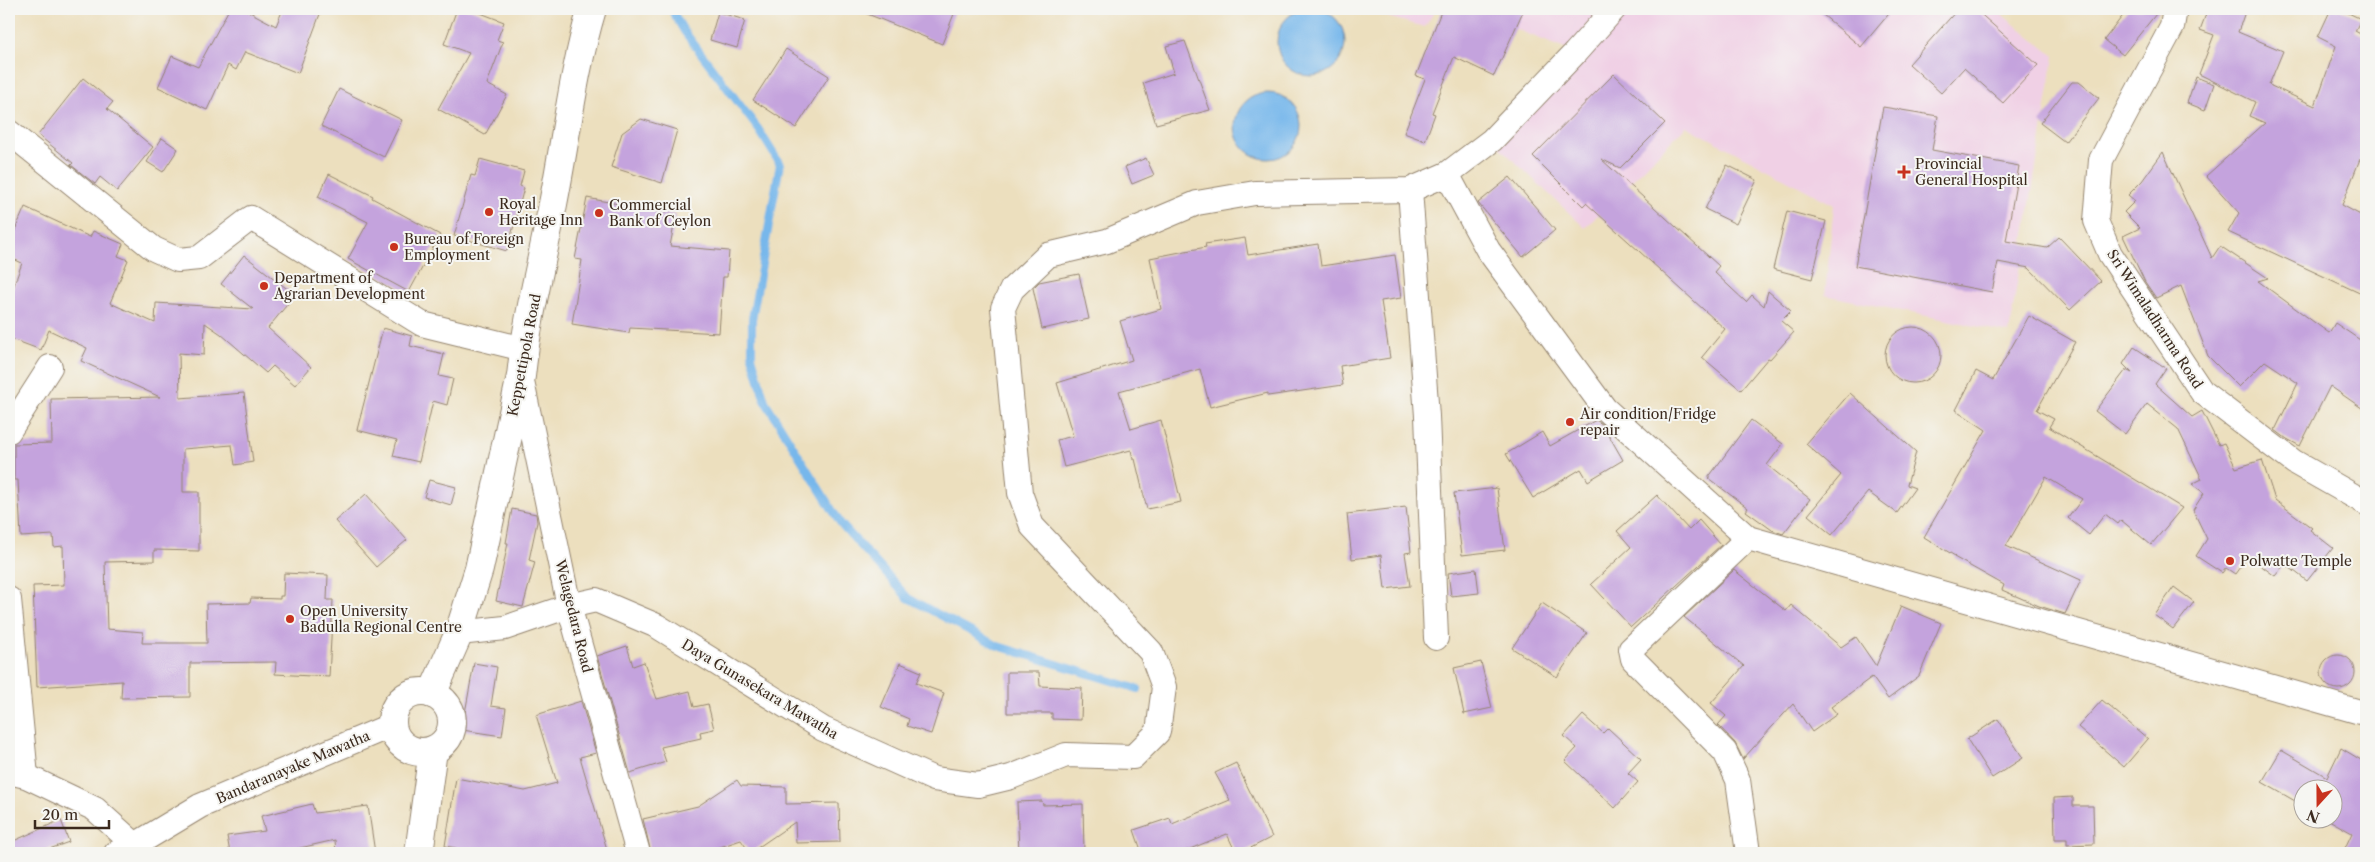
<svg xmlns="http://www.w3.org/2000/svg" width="2375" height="862" font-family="'Libre Caslon Text',serif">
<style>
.built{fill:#f0d0e5}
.water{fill:#77b7eb;stroke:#597084}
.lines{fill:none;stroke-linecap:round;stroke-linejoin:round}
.stream{stroke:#77b7eb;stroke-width:8}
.building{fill:#c4a3dd}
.minor-casing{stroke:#94846e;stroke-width:26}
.major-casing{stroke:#94846e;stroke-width:30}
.minor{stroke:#fff;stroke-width:24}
.major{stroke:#fff;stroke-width:28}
.poi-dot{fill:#c8321e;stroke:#f6f6f2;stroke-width:2}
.labels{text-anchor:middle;stroke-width:4;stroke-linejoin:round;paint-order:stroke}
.poi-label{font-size:14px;fill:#3b2a1e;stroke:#f6f6f2;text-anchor:start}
.street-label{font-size:14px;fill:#3b2a1e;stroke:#f6f6f2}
</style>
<rect width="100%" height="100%" fill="#f6f6f2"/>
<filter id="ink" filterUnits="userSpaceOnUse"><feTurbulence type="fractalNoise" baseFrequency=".02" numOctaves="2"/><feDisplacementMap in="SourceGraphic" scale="10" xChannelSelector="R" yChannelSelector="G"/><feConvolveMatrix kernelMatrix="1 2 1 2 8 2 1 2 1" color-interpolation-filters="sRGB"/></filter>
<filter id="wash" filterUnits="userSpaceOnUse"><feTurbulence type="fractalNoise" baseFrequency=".0096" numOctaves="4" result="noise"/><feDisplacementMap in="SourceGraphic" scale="20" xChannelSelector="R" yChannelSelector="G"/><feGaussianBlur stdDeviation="1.12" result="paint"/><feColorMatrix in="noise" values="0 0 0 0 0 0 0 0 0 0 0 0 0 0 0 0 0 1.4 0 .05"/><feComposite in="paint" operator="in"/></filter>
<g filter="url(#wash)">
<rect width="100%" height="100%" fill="#ecdfbe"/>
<g class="built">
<polygon points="1357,9 1436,9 1425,27"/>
<polygon points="1466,9 1995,9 2054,56 2009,333 1825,295 1834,205 1686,126 1585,228 1492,140 1575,53"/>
</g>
<g class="water">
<circle cx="1311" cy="42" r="34"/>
<circle cx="1268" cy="126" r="33"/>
</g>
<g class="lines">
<polyline class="stream" points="671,9 684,31 759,130 780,164 752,319 752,356 765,401 841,524 908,598 998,646 1138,689"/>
</g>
<g id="blocks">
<g class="building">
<polygon points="229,9 244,9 276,26 283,9 305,9 320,14 298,73 245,52 236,70 228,65 207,110 158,87 172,56 198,67"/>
<polygon points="457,9 470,9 504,22 497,40 503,42 487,84 507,95 485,135 438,109 469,53 444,44"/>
<polygon points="855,9 956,9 942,44"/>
<polygon points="1442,9 1524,9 1494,76 1454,57 1432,113 1435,114 1425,141 1404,133 1425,79 1416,76"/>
<polygon points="1816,9 1893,9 1861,47"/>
<polygon points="1958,9 1975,9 2038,65 2003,103 1964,68 1941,93 1909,64"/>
<polygon points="2128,9 2160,9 2123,55 2104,40"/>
<polygon points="2208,9 2246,9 2238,32 2283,51 2269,85 2315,106 2336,46 2318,37 2331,9 2340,9 2361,19 2355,31 2366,37 2366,164 2360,159 2342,205 2366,218 2366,296 2228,232 2239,213 2206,176 2265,123 2249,116 2255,102 2199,74 2214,35 2200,30"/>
<polygon points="718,12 745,20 737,48 710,40"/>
<polygon points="1185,41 1210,110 1156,124 1143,83 1174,73 1166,46"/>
<polygon points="786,49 829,76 796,128 753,100"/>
<polygon points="1614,74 1665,123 1620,168 1601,159 1719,266 1714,272 1746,302 1752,295 1764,306 1768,291 1791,311 1781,321 1794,332 1770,359 1768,358 1741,390 1702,357 1725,329 1586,203 1583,206 1533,156"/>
<polygon points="2196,77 2214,84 2205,110 2187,103"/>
<polygon points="83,78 113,102 107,109 153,147 117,191 100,177 95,184 71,165 73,163 38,135"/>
<polygon points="2072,82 2079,82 2099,98 2065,142 2040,123"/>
<polygon points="339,89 402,120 384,157 321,126"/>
<polygon points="1883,107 1938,116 1932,150 2019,166 2006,241 2047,248 2059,237 2101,281 2070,310 2029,268 1998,262 1992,292 1855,266"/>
<polygon points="641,119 677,130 662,183 611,167 622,133"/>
<polygon points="162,138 178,149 163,172 147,162"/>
<polygon points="2163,152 2212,258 2220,246 2268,278 2258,281 2329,333 2335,323 2366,344 2366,411 2330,386 2300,446 2287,439 2275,430 2298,383 2265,361 2239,387 2208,356 2181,286 2156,298 2145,282 2123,236 2140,228 2124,212 2135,201 2128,195 2142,181"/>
<polygon points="1146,158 1154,175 1132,184 1125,167"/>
<polygon points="480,159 524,171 520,186 524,188 507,251 454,236 471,175 475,176"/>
<polygon points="1727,165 1757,180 1736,224 1705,209"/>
<polygon points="329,174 373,196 372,198 440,235 409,292 348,259 368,222 318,197"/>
<polygon points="1510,177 1555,230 1523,257 1478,203"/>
<polygon points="587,198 676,215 670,246 729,251 727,277 723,277 719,333 630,328 629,333 572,324 582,260 575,259"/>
<polygon points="25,207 90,237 93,231 123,244 118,256 128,260 110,303 155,323 156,303 253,309 221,284 244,255 295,295 268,328 311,367 295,385 273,366 266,373 221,334 205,323 204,355 179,353 180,398 244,393 253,462 235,465 232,445 183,449 183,492 199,492 199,551 154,550 154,561 105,562 107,629 143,632 142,643 207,643 206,604 250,603 251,598 280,599 280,596 283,596 284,573 328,575 327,600 333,600 329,677 275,674 276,662 190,663 190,697 121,698 122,681 37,687 33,586 64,585 63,546 54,547 53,535 21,537 18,480 14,480 14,444 52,443 51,399 160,397 81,361 87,348 49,330 41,350 9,338 9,299 22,263 9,257 9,244"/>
<polygon points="1787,211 1826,221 1812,279 1773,269"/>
<polygon points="1245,238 1248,255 1318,244 1321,266 1395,255 1401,298 1381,301 1390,358 1340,366 1343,385 1268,396 1268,393 1210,407 1200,369 1119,391 1131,429 1161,420 1181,502 1147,509 1135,459 1133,459 1131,450 1064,467 1057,440 1073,436 1057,383 1132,360 1120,321 1161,309 1150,258 1206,247 1205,244"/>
<polygon points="1079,274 1089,319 1042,329 1033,288 1039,282"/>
<polygon points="2029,316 2075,342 2037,410 2054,419 2049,427 2182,508 2151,545 2121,520 2118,524 2105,514 2089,535 2068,518 2082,499 2046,477 2006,546 2081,580 2065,614 2039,606 2002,590 2004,585 1954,557 1955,556 1924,537 1986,430 1956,410 1976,371 1993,380"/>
<circle cx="1913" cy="355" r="28"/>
<polygon points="383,328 412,336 410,346 444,354 439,376 453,379 447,405 433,401 419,462 393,456 397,440 357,430"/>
<polygon points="2134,347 2166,368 2155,384 2192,417 2202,411 2219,445 2224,443 2236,468 2262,460 2275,500 2312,528 2310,530 2333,548 2307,581 2285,564 2275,576 2248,556 2235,574 2226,568 2222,573 2196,556 2207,539 2193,510 2204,493 2192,484 2202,479 2178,429 2147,404 2125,434 2095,411 2126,370 2132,373 2123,364"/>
<polygon points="1850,393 1916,452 1907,485 1915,488 1897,513 1868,492 1832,535 1808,515 1841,475 1806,444"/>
<polygon points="1596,420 1603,425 1623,460 1588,481 1581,469 1533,498 1506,454 1542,432 1550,446"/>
<polygon points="1751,420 1783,444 1767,465 1810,499 1783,534 1772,530 1746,511 1748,508 1708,478"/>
<polygon points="429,480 456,487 451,505 424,497"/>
<polygon points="1497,488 1505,550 1462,555 1454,493"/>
<polygon points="366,494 407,540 376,567 335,521"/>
<polygon points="1657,495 1689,530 1699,520 1721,545 1631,627 1591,584 1631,547 1617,531"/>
<polygon points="1406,507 1411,552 1405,553 1410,586 1385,589 1381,555 1352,559 1347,514"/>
<polygon points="512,509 536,514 537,522 529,560 535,562 523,607 496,601 508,543 506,543"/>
<polygon points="1476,569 1479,593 1451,596 1448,573"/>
<polygon points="1734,570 1786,611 1791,605 1841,647 1856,637 1876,666 1901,606 1941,623 1919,676 1888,699 1872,677 1831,707 1837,714 1812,732 1793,704 1743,759 1735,743 1718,725 1726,716 1711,703 1744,666 1684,617"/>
<polygon points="2174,587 2194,602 2173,629 2154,615"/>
<polygon points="1542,603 1587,633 1557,677 1512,648"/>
<polygon points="627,646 633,666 644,662 657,699 690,691 694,707 708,704 714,729 700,732 701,738 661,747 666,762 630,773 597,656"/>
<circle cx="2338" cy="672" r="17"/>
<polygon points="1481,662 1492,708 1464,714 1454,668"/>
<polygon points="474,663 497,667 491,706 506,708 502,736 462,730"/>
<polygon points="900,663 921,672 916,683 944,693 931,734 907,726 909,719 881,707"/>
<polygon points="1007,672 1039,672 1040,686 1082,688 1081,720 1052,719 1052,713 1007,713"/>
<polygon points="2102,700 2148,739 2124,767 2078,727"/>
<polygon points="581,701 596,753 580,757 608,853 457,853 456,848 445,846 456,778 525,791 557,783 536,715"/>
<polygon points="1583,715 1603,733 1608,728 1641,759 1628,773 1638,782 1615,808 1565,761 1577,748 1564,736"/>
<polygon points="1998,719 2023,758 1992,778 1967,739"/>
<polygon points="2341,748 2366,763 2366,853 2356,853 2345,848 2352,833 2329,820 2332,820 2332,790 2302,790 2302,805 2262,782 2281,750 2327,777"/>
<polygon points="1236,763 1272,837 1241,853 1236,853 1227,834 1180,853 1142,853 1134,830 1170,818 1172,824 1230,800 1215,773"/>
<polygon points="737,780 741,786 786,787 786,804 839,803 840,842 796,843 795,822 750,853 741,840 702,853 651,853 643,819 698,806"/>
<polygon points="2073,797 2073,806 2093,806 2094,844 2067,845 2067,839 2055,839 2054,798"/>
<polygon points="1042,801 1043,805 1083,804 1084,853 1019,853 1017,802"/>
<polygon points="312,804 315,813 368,806 375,853 336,853 335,840 278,853 230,853 227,836 265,831 261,816"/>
<polygon points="61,820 69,842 38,853 9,853 9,843"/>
</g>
</g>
</g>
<g filter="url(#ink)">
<use href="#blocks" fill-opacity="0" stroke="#94846e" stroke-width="1"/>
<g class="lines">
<defs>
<g id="minor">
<polyline points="2175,9 2172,27 2101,160 2096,221 2110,254 2202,392 2294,462 2366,503"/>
<polyline points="9,132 154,249 178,260 199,258 251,218 422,324 524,349"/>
<polyline points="1447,174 1488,250 1605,409 1748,538 2360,712"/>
<polyline points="1410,190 1427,416 1436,638"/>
<polyline points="521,377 569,606 638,853"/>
<polyline points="9,431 50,367"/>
<polyline points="9,599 26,776"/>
<polyline points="459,633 505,628 569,606 596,600 657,626 823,729 934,779 978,785 1011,777 1066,755 1133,757 1158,732 1164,687 1151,652 1032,526 1020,493 1003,308 1012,289 1048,255 1107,241 1197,203 1255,193 1410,190 1447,174 1492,140 1575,53 1614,9"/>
<polyline points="9,772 26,776 95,809 135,845"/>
<polyline points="116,853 135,845 200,806 392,725"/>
<polyline points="1748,853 1738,780 1725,752 1633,659 1631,649 1748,538"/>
</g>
<g id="major">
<circle cx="422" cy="722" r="30"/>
<path d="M432,694l27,-61 20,-64 42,-193c6,-58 21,-115 32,-172 13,-65 20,-132 39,-195"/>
<polyline points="419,853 433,750"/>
</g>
</defs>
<use href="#minor" class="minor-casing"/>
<use href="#major" class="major-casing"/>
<use href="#minor" class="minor"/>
<use href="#major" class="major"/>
</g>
</g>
<g class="poi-dot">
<path d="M1901.5 164.5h5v5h5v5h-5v5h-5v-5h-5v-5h5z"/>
<circle cx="489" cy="212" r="5"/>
<circle cx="599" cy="213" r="5"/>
<circle cx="394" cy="247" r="5"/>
<circle cx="264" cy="286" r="5"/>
<circle cx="1570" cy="422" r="5"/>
<circle cx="2230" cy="561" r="5"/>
<circle cx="290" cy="619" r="5"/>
</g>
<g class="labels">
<g class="poi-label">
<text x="1915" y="169">Provincial<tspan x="1915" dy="16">General Hospital</tspan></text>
<text x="499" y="209">Royal<tspan x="499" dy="16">Heritage Inn</tspan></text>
<text x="609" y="210">Commercial<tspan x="609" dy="16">Bank of Ceylon</tspan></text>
<text x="404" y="244">Bureau of Foreign<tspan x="404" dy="16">Employment</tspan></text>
<text x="274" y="283">Department of<tspan x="274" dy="16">Agrarian Development</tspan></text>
<text x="1580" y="419">Air condition/Fridge<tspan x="1580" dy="16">repair</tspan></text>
<text x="2240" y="566">Polwatte Temple</text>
<text x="300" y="616">Open University<tspan x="300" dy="16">Badulla Regional Centre</tspan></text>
</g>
<g class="street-label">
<text transform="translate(2155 319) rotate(57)" y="5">Sri Wimaladharma Road</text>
<text transform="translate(524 355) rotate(-79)" y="5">Keppettipola Road</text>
<text transform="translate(574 616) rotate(76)" y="5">Welagedara Road</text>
<text transform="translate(760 689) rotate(31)" y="5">Daya Gunasekara Mawatha</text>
<text transform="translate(293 767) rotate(-23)" y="5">Bandaranayake Mawatha</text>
</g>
</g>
<rect width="2375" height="862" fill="none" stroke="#f6f6f2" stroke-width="30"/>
<g transform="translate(2318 804) rotate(201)"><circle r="24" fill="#f6f6f2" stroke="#aba49d"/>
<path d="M0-4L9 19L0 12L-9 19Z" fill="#c8321e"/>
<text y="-8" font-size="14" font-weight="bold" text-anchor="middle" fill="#3b2a1e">N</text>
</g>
<path d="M35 820v8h74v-8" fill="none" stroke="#3b2a1e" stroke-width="2.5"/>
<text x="42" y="820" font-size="15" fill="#3b2a1e" stroke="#f6f6f2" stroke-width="4" paint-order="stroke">20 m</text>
</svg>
